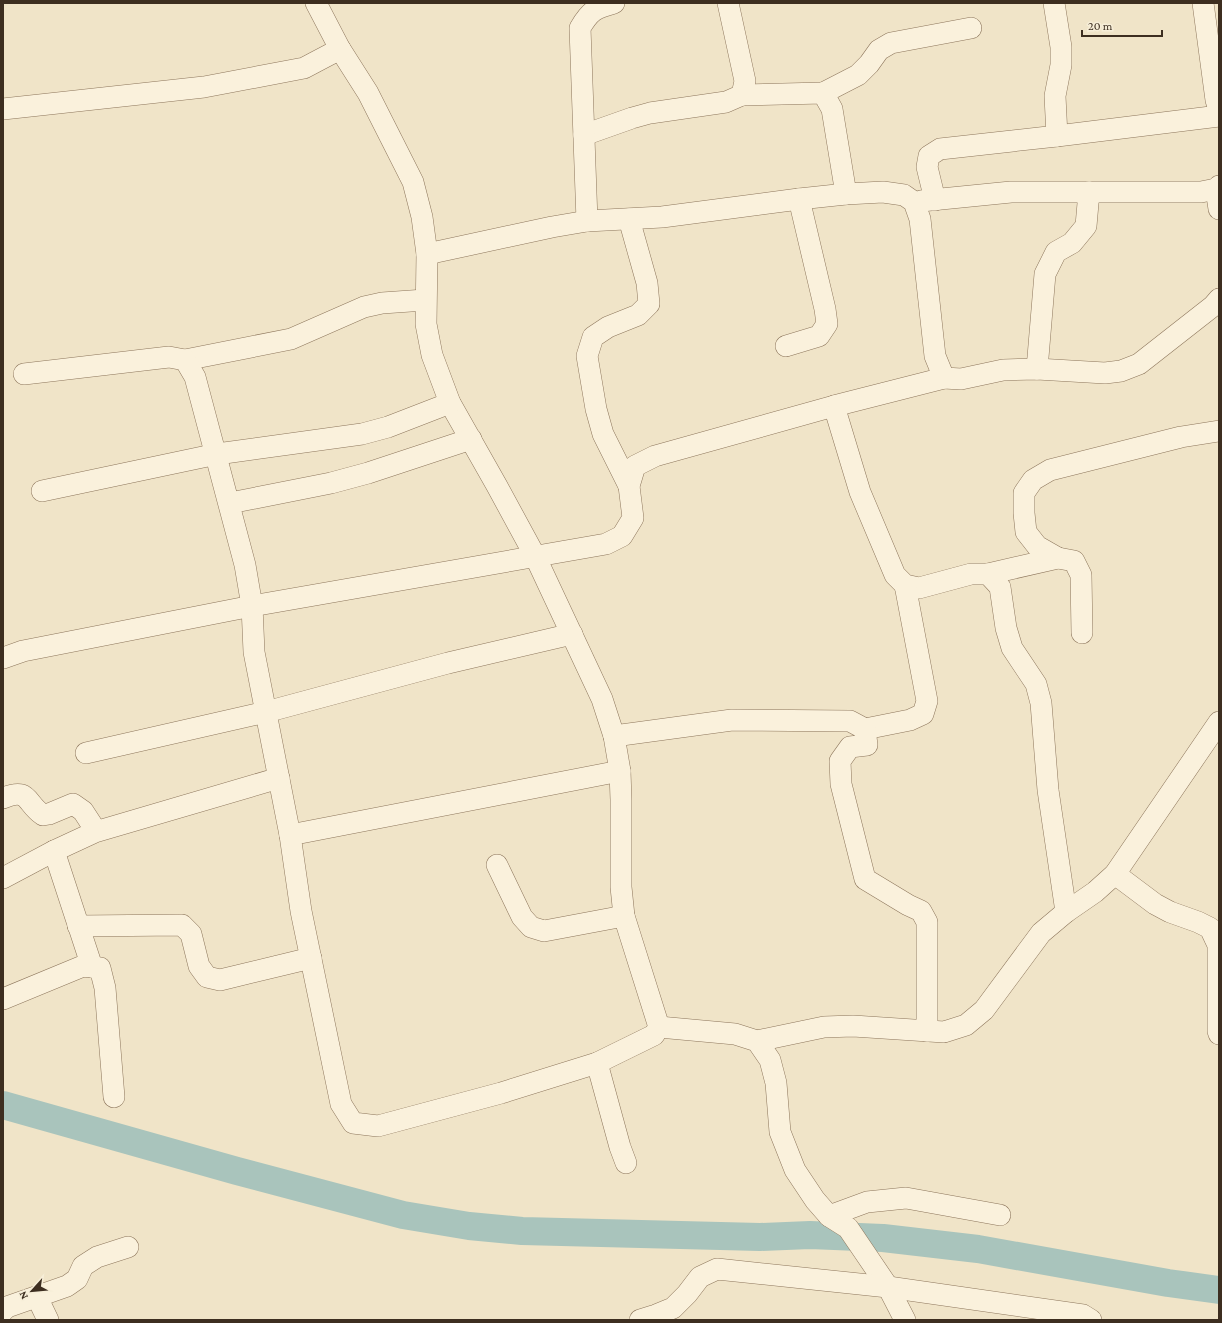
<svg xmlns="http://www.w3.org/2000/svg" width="1222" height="1323" font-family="'Crimson Pro',serif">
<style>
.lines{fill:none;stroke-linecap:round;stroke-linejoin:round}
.canal{stroke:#a9c4bc;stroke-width:28}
.street-casing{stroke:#8d765c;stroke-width:22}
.street{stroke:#faf1dc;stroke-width:21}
</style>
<rect width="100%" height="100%" fill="#f0e4c8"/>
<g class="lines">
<polyline class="canal" points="3,1105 237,1171 403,1215 469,1226 522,1231 760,1237 810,1235 883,1238 978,1249 1168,1283 1219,1290"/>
<defs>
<g id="street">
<polyline points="1054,3 1061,47 1061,65 1055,96 1057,136"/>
<polyline points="1203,3 1216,100 1219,110"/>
<polyline points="823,93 858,75 869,64 879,50 891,43 971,28"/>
<polyline points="742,95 823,93 832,109 846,194"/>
<polyline points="3,109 204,87 304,68 340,49"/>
<polyline points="584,135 632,118 650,113 726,102 742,95 745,81 728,3"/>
<polyline points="1216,189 1219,209"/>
<polyline points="935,200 927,167 929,156 940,149 1057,136 1219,116"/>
<polyline points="921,201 1011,192 1201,192 1216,189 1219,186"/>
<path d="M587,221l-7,-193c10,-17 15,-20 34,-25"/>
<polyline points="427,254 552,227 587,221 662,217 799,199 846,194 883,192 904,195 914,202 920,219 935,356 944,378 961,379 1003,370 1037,369 1105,373 1121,371 1139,364 1213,306 1219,299"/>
<polyline points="786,346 819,336 827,324 825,309 799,199"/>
<polyline points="185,360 291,339 364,307 382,303 425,300"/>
<polyline points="1037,369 1045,274 1056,252 1072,243 1086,226 1089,192"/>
<polyline points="24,374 169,357 185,360 195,377 245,565 252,606 254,652 290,835 301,911 341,1104 353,1123 378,1126 501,1093 597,1063 654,1035 659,1027 624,916 621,887 621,800 620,771 614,736 602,699 535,556 497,486 450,403 432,355 426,324 427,254 422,217 413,182 368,93 340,49 316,3"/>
<polyline points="834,406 860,492 895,575 905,585 919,588 971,574 988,574 1000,587 1006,628 1012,648 1036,684 1041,703 1048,790 1066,912"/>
<polyline points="629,486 603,434 596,409 587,356 593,337 608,327 638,315 649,304 647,283 629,219"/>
<polyline points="42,491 217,454 362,434 388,427 450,403"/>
<polyline points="230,503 331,483 368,473 471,439"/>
<polyline points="1058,558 1037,546 1026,532 1024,513 1024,493 1033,480 1050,470 1181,437 1219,431"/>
<polyline points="988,574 1058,558 1074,561 1081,575 1082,633"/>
<polyline points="3,658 23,651 252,606 606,544 622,536 633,518 629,486 635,466 655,456 834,406 944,378"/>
<polyline points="865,729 910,720 923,714 927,701 905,585"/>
<polyline points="614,736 732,720 850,721 865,729 867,745 850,747 840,761 841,784 865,879 908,905 921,911 927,922 927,1031"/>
<polyline points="86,753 266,712 448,663 572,634"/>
<path d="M3,798c27,-11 22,5 40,17l6,-1 24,-10 10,7 13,20"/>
<polyline points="290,835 620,771"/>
<polyline points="54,851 95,832 279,778"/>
<polyline points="497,865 522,917 531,927 544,931 624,916"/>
<polyline points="1115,874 1155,904 1170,912 1198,922 1210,928 1218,945 1218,1031 1219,1034"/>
<polyline points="3,878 54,851 92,967"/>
<polyline points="78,926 182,925 191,934 199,966 207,977 220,980 311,958"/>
<polyline points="3,999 83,966 100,968 105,988 114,1097"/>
<polyline points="659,1027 735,1034 757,1041 770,1060 776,1083 780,1132 795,1170 815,1200 829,1216 848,1228 888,1287 905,1320"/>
<polyline points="757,1041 824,1027 853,1026 944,1032 966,1025 984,1010 1041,933 1066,912 1095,892 1115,874 1219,722"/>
<polyline points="597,1063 620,1147 626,1163"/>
<polyline points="829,1216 867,1202 906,1198 1000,1215"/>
<polyline points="37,1297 48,1320"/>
<polyline points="3,1311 7,1307 67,1286 77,1279 83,1266 97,1257 128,1247"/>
<polyline points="640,1320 656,1315 673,1308 687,1294 700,1277 717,1269 888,1287 1083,1315 1091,1320"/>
</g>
</defs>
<use href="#street" class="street-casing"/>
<use href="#street" class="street"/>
</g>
<rect width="1222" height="1323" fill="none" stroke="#3d2e20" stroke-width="8"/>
<g transform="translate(32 1291) rotate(243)" stroke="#f7eed8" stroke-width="3" paint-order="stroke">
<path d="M0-3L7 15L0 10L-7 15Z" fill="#3d2e20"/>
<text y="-6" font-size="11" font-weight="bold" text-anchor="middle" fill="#3d2e20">N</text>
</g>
<path d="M1082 30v6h80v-6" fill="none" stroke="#3d2e20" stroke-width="2"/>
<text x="1088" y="30" font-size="12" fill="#3d2e20" stroke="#f7eed8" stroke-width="3" paint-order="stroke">20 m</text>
</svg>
